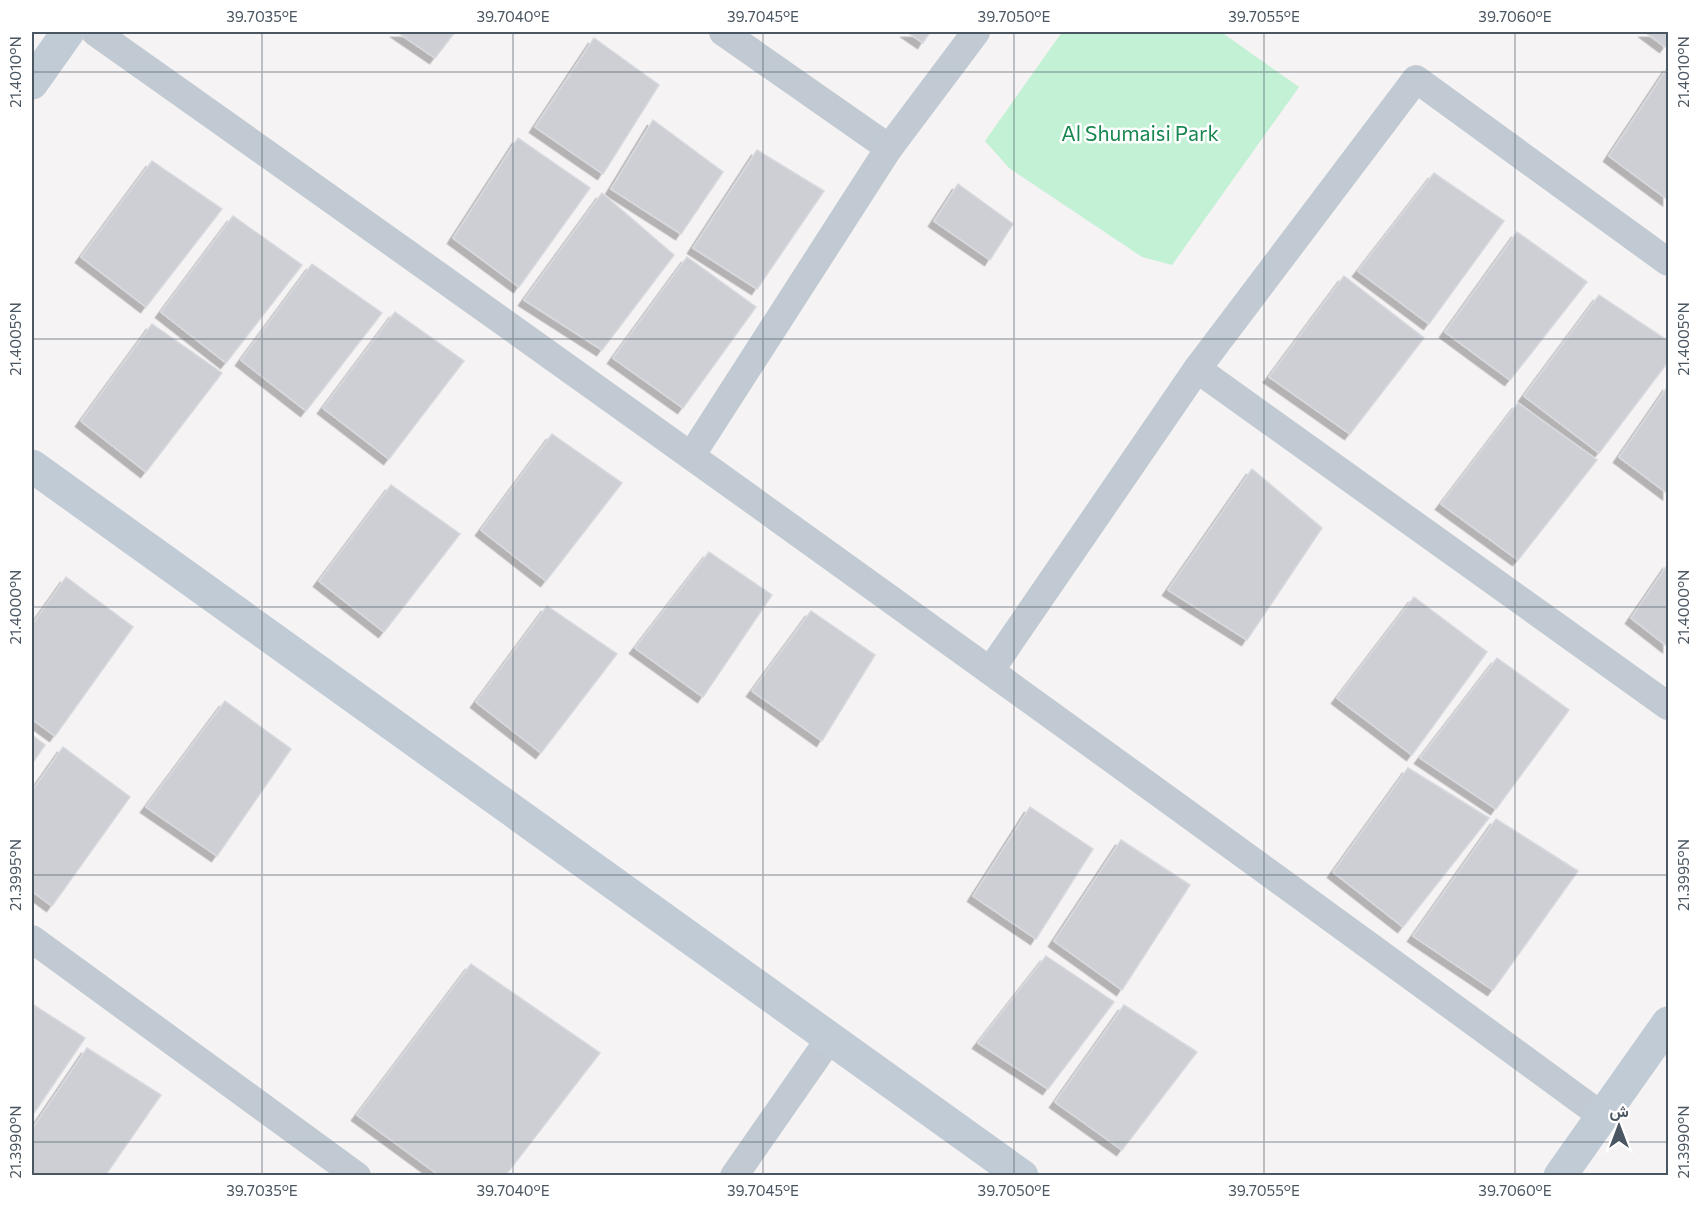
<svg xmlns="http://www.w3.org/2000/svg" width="1700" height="1207" font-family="Commissioner,Vazirmatn,sans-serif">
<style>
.green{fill:#c3f1d5}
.building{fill:#cdcfd5;stroke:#d7d9de;stroke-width:1.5;filter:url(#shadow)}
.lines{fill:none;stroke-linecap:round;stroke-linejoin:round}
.street{stroke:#c1cad2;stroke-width:28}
.secondary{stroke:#c1cbd6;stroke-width:33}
.ticks{fill:none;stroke:#4a5661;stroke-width:1.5;stroke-opacity:0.45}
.labels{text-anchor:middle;stroke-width:5;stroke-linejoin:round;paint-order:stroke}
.park-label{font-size:21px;fill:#17864f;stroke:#fff}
.neatline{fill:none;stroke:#4a5661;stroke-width:2}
.ticks-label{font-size:15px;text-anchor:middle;fill:#4a5661}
</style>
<defs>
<filter id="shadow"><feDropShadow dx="-5.5" dy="5.5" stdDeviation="0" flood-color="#0004"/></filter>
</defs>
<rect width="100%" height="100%" fill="#f5f3f3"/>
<polygon class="green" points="1062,32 1221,32 1299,87 1172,265 1142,257 1009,168 985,141"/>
<g class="building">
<polygon points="397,32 455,32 435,58"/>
<polygon points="907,32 930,32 923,43"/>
<polygon points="1645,32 1668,32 1668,43 1665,47"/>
<polygon points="594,38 659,85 603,174 535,127"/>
<polygon points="1668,67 1668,200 1609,156"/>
<polygon points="653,120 723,172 681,234 611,189"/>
<polygon points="518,138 590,188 519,287 453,238"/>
<polygon points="757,150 824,191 757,289 693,248"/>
<polygon points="152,161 222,209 146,307 81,257"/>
<polygon points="1434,173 1504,221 1429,324 1358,271"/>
<polygon points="958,184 1013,224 990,260 934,221"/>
<polygon points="602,193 674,255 602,350 524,300"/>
<polygon points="233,216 302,265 226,363 161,312"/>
<polygon points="1517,232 1587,282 1510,380 1445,332"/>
<polygon points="687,257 756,307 683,408 613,358"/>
<polygon points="312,264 382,313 306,411 241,360"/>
<polygon points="1344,276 1424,338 1350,434 1269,377"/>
<polygon points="1599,295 1668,341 1668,362 1599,453 1524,396"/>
<polygon points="395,312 464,361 389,459 323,408"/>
<polygon points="152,324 222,373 146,472 81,421"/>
<polygon points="1668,386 1668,494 1619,457"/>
<polygon points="1518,403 1597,460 1518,560 1441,504"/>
<polygon points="552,434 622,483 546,581 481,530"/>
<polygon points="1252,469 1322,528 1247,640 1168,590"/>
<polygon points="391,485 460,534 384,632 319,581"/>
<polygon points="709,552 772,595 703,697 635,648"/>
<polygon points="1668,564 1668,647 1631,618"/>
<polygon points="66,577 133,627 55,736 32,719 32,625"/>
<polygon points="1414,597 1487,652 1412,755 1337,698"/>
<polygon points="547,606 617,654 541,753 476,702"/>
<polygon points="811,611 875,655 822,741 752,691"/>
<polygon points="1497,658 1569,710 1496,809 1420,758"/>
<polygon points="225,701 291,749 217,856 146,807"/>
<polygon points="32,735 45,745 32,764"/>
<polygon points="63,747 130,797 52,906 32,891 32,791"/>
<polygon points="1408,768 1489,818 1403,927 1333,872"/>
<polygon points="1030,807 1093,849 1036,939 973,896"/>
<polygon points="1496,819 1578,871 1493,990 1413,936"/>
<polygon points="1121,840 1190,885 1122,990 1054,941"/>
<polygon points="1046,956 1114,1002 1048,1089 978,1043"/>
<polygon points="471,964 600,1053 505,1176 440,1176 357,1115"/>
<polygon points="32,1004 85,1038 32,1116"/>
<polygon points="1124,1005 1197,1052 1122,1150 1055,1102"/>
<polygon points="87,1048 161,1095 105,1176 37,1176 32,1171 32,1129"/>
</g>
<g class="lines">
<g class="street">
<path d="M95,32c505,357 1008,718 1507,1084"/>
<polyline points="723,32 889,148 976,32"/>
<polyline points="1668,262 1416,79 1197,369 1668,706"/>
<polyline points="691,456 889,148"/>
<polyline points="990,671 1197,369"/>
<polyline points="32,939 357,1176"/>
<polyline points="734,1176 830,1038"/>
</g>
<g class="secondary">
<polyline points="32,83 68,32"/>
<polyline points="32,466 1022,1176"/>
<polyline points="1560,1176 1668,1023"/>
</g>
</g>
<path class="ticks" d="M262,32v1144M513,32v1144M763,32v1144M1014,32v1144M1264,32v1144M1515,32v1144M32,72h1636M32,339h1636M32,607h1636M32,875h1636M32,1142h1636"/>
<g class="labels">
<g class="park-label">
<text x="1140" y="141">Al Shumaisi Park</text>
</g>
</g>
<rect width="1700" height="1207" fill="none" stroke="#ffffff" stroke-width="66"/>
<g transform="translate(1619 1126)" stroke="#ffffff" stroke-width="4.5" paint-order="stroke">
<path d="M0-4.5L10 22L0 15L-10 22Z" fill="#4a5661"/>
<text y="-9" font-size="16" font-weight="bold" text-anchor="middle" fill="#4a5661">ش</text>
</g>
<rect x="33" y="33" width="1634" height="1141" class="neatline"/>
<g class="ticks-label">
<text x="262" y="22">39.7035°E</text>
<text x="513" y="22">39.7040°E</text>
<text x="763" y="22">39.7045°E</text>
<text x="1014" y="22">39.7050°E</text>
<text x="1264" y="22">39.7055°E</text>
<text x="1515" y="22">39.7060°E</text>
<text transform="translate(16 72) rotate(-90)" y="5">21.4010°N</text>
<text transform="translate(1684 72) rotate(-90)" y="5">21.4010°N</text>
<text transform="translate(16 339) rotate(-90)" y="5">21.4005°N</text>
<text transform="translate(1684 339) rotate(-90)" y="5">21.4005°N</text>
<text transform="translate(16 607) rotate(-90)" y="5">21.4000°N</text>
<text transform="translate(1684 607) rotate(-90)" y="5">21.4000°N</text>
<text transform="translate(16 875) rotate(-90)" y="5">21.3995°N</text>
<text transform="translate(1684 875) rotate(-90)" y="5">21.3995°N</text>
<text transform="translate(16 1142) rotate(-90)" y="5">21.3990°N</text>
<text transform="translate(1684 1142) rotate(-90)" y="5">21.3990°N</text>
<text x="262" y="1196">39.7035°E</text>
<text x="513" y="1196">39.7040°E</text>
<text x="763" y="1196">39.7045°E</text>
<text x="1014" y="1196">39.7050°E</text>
<text x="1264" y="1196">39.7055°E</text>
<text x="1515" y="1196">39.7060°E</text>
</g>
</svg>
